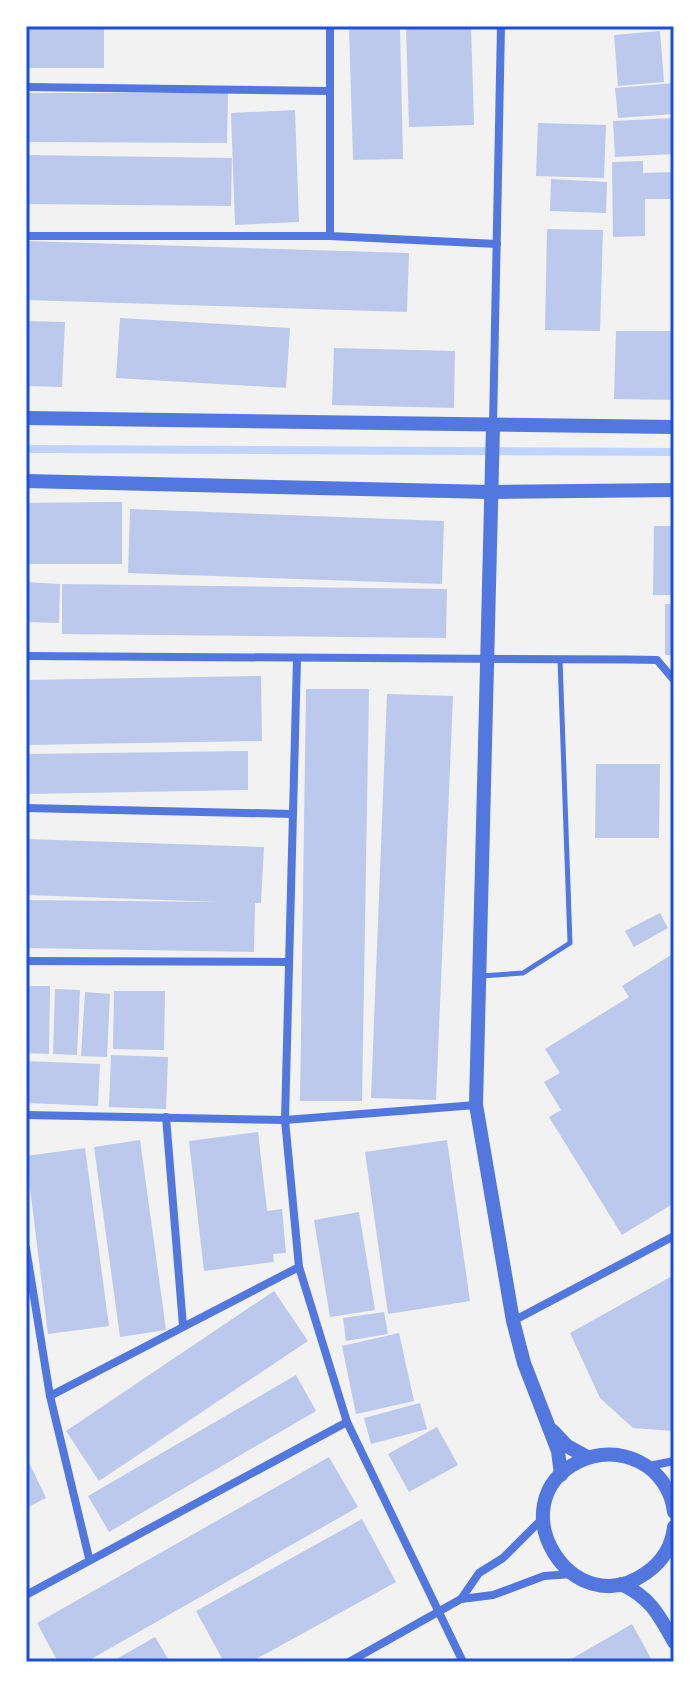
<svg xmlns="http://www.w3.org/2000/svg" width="700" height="1688" font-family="Jost,sans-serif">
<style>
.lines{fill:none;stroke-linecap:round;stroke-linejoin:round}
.stream{stroke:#bfd3fe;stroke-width:8}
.building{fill:#bdc9ec}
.service{stroke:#5277de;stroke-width:5}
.minor{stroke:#5277de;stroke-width:8}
.tertiary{stroke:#5277de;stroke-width:14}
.neatline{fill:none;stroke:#1d4ed8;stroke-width:3}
</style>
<rect width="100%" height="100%" fill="#f2f2f2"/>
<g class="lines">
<polyline class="stream" points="26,449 674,452"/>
</g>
<g class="building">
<rect x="26" y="26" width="78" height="42"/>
<polygon points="349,26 400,26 403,159 353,160"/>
<polygon points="406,26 471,26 474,125 409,127"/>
<polygon points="660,31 664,82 618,86 614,35"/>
<polygon points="674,83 674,114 618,118 615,88"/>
<polygon points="26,93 228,93 227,143 26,142"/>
<polygon points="295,110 299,222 235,225 231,113"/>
<polygon points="674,118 674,154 615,157 613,121"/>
<polygon points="538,123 606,125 604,178 536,176"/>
<polygon points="26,155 232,158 231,206 26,204"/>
<polygon points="643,161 643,173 674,172 674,199 645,199 645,236 613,237 612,162"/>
<polygon points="551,179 607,182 606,213 550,211"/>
<polygon points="547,229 603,230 600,331 545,330"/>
<polygon points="26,241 409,253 407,312 26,300"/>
<polygon points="120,318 290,328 286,388 116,378"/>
<polygon points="26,321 65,322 62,387 26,386"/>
<polygon points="616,331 674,331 674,400 614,399"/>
<polygon points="334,348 455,351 454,408 332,405"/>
<polygon points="105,502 122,502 122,564 26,564 26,503"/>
<polygon points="130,509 444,521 442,584 128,573"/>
<polygon points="654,526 674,526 674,595 653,595"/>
<polygon points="26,582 60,584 59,623 26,622"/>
<polygon points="62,584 447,589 446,638 62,634"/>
<rect x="665" y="604" width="9" height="51"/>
<polygon points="261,676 262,741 26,745 26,680"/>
<polygon points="306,689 369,689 362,1101 300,1101"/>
<polygon points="387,694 453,696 436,1100 371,1098"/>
<polygon points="248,751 248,790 26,794 26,754"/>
<polygon points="596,764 660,764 659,838 595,838"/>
<polygon points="26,839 264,847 261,903 255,903 254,952 26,948 26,900 219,902 26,895"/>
<polygon points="660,913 668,928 634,947 625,931"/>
<polygon points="674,953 674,1203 622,1235 549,1117 561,1110 544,1082 560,1073 545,1049 629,997 622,986"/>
<polygon points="26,986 50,986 49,1054 26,1053"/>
<polygon points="55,989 80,990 77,1055 53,1054"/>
<polygon points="114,991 165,991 164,1050 113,1049"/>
<polygon points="85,992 110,994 107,1057 81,1056"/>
<polygon points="111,1055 168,1057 166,1109 109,1107"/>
<polygon points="26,1061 100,1064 98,1106 26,1103"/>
<polygon points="258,1132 267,1211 282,1209 286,1253 273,1254 274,1262 204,1271 189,1141"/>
<polygon points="140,1140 166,1330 120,1337 94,1147"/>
<polygon points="447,1140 470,1301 388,1314 365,1152"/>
<polygon points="85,1148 109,1326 48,1334 26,1156"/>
<polygon points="359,1212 375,1310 330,1317 314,1220"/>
<polygon points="674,1275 674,1431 633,1428 600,1398 570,1333"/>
<polygon points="274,1291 308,1341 99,1481 66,1431"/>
<polygon points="384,1312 388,1334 346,1341 343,1318"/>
<polygon points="399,1333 414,1401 356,1414 342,1346"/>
<polygon points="296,1375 316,1411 109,1532 88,1496"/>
<polygon points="420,1403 427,1429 371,1444 364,1418"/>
<polygon points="437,1427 458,1465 409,1492 388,1454"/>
<polygon points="26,1456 46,1498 26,1508"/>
<polygon points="329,1457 358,1507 86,1662 58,1662 37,1623"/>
<polygon points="362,1519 396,1582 251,1662 224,1662 196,1611"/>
<polygon points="632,1624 653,1662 566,1662"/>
<polygon points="155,1637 170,1662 111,1662"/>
</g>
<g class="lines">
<polyline class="service" points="481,976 523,973 570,943 560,659"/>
<g class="minor">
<polyline points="330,26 330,236"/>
<polyline points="26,87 329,91"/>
<polyline points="26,236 330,236 497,244"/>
<polyline points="493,425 501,26"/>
<path d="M26,656c211,2 421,1 631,4l17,20"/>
<polyline points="297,659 285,1120 299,1267 347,1422 463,1662"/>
<polyline points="26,808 293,814"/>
<polyline points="26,961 289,962"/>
<polyline points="26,1115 285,1120 476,1105"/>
<polyline points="166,1117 183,1326"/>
<polyline points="26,1248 50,1396 89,1558"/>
<polyline points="513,1321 674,1236"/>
<polyline points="50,1396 299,1267"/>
<polyline points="649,1466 674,1461"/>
<polyline points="26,1595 347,1422"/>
<polyline points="461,1599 493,1595 544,1576 572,1574"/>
<polyline points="349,1662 461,1599 479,1573 503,1558 543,1518"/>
</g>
<g class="tertiary">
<polyline points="26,418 674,427"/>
<polyline points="493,426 476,1105 513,1321 524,1363 558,1451 561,1475"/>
<polyline points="26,481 490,492 674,490"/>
<polyline points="553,1431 567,1446 587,1457"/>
<path d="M674,1512c-5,-46 -55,-71 -96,-50 -81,41 -6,164 68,111 16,-11 26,-27 28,-46"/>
<path d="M621,1584c29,13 38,31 53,58"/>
</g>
</g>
<rect width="700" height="1688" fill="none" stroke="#ffffff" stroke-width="56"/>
<rect x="28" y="28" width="644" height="1632" class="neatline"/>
</svg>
